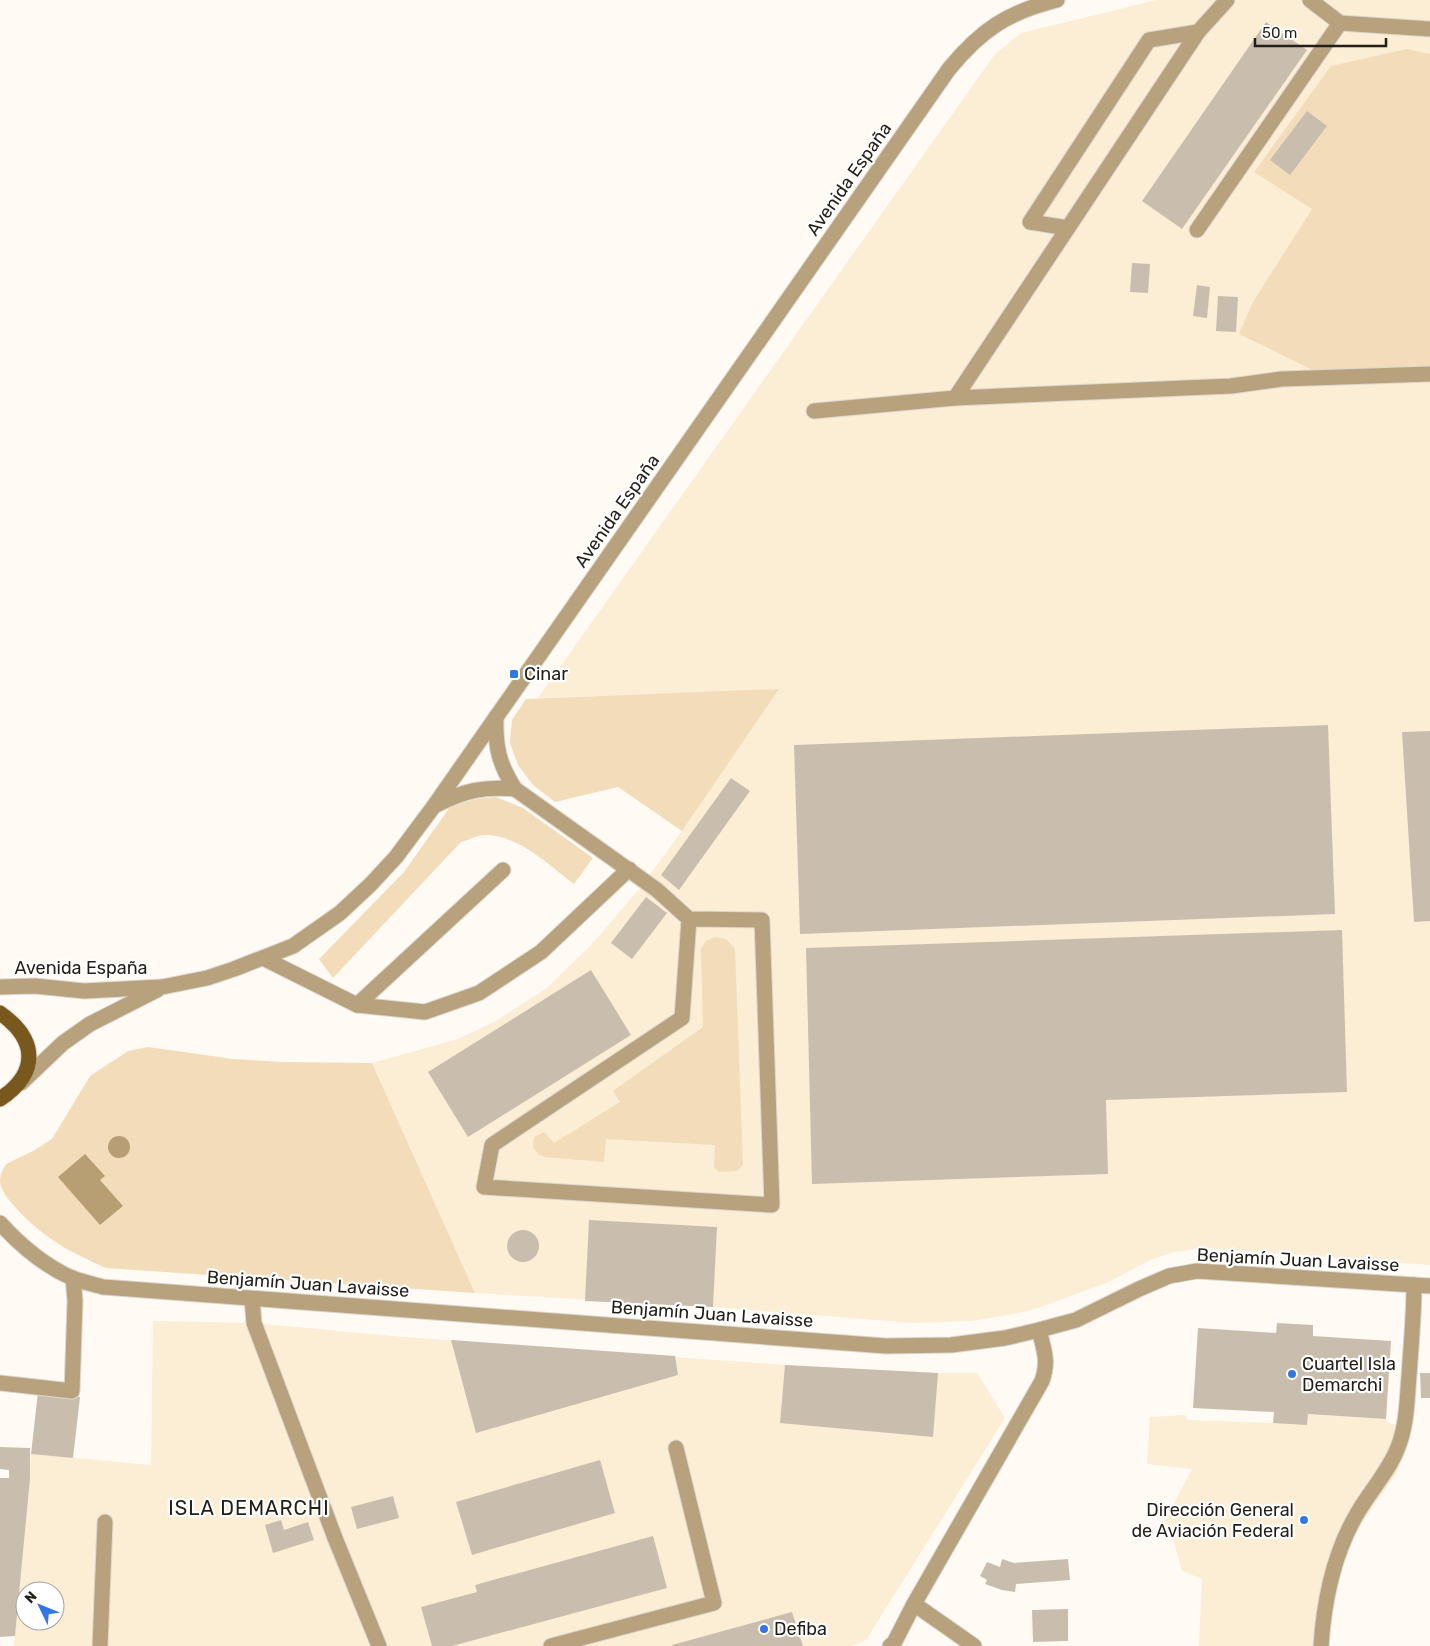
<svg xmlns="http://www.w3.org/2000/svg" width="1430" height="1646" font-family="Rubik,sans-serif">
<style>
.built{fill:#fcedd5;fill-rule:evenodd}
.green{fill:#f2dcb9}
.water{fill:#b89e73}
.building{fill:#c9beae}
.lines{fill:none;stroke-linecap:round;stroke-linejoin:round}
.minor-casing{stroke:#dcd8d1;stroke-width:17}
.major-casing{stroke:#dcd8d1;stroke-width:17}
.minor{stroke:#b8a17d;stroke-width:15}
.major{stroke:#78581c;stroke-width:15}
.poi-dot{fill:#3377e4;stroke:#fff;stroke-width:2}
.labels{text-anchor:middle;stroke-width:4.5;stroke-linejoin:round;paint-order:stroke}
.street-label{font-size:18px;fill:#221f18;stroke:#fff}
.poi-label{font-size:18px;fill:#221f18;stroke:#fff;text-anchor:start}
.quarter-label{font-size:20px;letter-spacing:1px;fill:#221f18;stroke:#fff}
</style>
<rect width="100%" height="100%" fill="#fffbf4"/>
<g class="built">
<polygon points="1157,0 1430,0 1430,1265 1205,1248 1174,1252 1150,1260 1109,1282 1038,1308 1014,1314 972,1321 915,1323 713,1307 475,1293 372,1063 458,1039 494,1022 547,988 593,943 639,889 682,831 778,690 538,698 995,54 1021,33"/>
<path d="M153,1321l101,2 150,14 381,28 153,8h39l28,45 -139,222 -14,6h-838l17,-192 120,11zM25,1591h30v30h-30z"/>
<polygon points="1308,1414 1386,1419 1390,1424 1411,1426 1406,1450 1398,1471 1355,1533 1344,1562 1332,1600 1328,1646 1199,1646 1202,1579 1182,1571 1170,1528 1160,1530 1192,1469 1147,1464 1150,1417 1185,1415 1188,1420 1273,1423"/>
</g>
<g class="green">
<polygon points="1407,49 1430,54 1430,366 1315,371 1239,334 1253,302 1312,209 1254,172 1331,66"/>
<polygon points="779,689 682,831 618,787 555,802 533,785 518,765 510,743 512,720 526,699"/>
<path d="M496,797l27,11 70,50 -19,26c-25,-18 -54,-48 -87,-49 -8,-1 -18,5 -26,7l-128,136 -14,-19 85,-87 46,-65 26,-8z"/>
<polygon points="715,937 726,939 735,949 743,1165 737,1171 719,1172 714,1167 715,1145 606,1139 604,1162 545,1157 539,1155 533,1147 534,1137 544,1132 554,1143 620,1102 613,1091 703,1027 701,949 706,941"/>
<path d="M148,1047l85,12 47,3 92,1 103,230 -369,-25c-36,-16 -63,-30 -90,-60 -7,-8 -14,-15 -16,-26 0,-7 3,-13 6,-18l29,-14 17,-11 38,-63 38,-25z"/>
</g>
<g class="water">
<circle cx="119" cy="1147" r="11"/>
<polygon points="85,1154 105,1176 100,1180 123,1206 100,1225 58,1177"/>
</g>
<g class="building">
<polygon points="1266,22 1307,50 1182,229 1142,201"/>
<polygon points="1307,111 1327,126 1290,175 1270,160"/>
<polygon points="1132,263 1150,264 1148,293 1130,292"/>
<polygon points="1197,285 1210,287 1207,318 1193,316"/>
<polygon points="1218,296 1238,297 1236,332 1216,331"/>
<polygon points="1328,725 1335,914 800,934 794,745"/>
<polygon points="1430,731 1430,921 1414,922 1402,732"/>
<polygon points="731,778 750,791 679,890 661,875"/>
<polygon points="646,897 667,913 632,959 611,943"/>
<polygon points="1342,930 1347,1092 1106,1100 1108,1174 812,1184 806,948"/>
<polygon points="591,970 631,1035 468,1137 428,1072"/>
<polygon points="589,1220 717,1227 713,1307 585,1301"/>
<circle cx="523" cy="1246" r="16"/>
<polygon points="1277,1323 1313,1325 1313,1336 1391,1341 1386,1419 1308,1414 1307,1425 1273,1423 1274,1412 1193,1408 1198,1328 1276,1333"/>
<polygon points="451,1340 675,1356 678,1375 476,1433"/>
<polygon points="785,1365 938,1373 933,1437 780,1423"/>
<polygon points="1420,1373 1430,1373 1430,1398 1421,1398"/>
<polygon points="38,1392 80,1397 73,1458 31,1454"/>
<polygon points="0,1447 30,1448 30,1478 15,1636 0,1637 0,1478 9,1478 9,1470 0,1469"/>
<polygon points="600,1460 615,1513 472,1555 456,1502"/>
<polygon points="393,1496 399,1518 357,1529 351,1507"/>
<polygon points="281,1520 284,1530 308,1522 314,1540 273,1553 265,1525"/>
<polygon points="653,1536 667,1588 452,1646 432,1646 421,1607 477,1592 475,1585"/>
<polygon points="1002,1559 1014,1563 1068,1559 1070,1580 1016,1584 1015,1592 1002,1590 985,1584 987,1580 980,1576 987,1562 1000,1567"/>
<polygon points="1068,1609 1068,1641 1033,1642 1032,1610"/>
<polygon points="792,1612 803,1646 672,1646 672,1645"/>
</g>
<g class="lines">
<defs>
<g id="minor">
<polyline points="1310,0 1340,23 1430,29"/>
<polyline points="1068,228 1030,222 1149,40 1198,32"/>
<polyline points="1197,230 1340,23"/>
<polyline points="955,398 1198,32 1227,0"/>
<polyline points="814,411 955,398 1231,386 1282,379 1430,374"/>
<path d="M496,717c-1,30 3,47 19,72l142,101 32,29 73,1 10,285 -288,-18 8,-42 190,-127 7,-99"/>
<path d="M436,805c28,-14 47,-19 79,-16"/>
<polyline points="263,958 357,1005 425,1012 479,993 541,952 629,869"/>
<path d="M0,987l35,-1 49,5 78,-4 45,-9 27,-9 59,-23 47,-33 31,-29 25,-27 38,-51 515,-737c32,-39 59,-57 108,-69"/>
<polyline points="357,1005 503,870"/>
<polyline points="21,1083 63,1043 90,1024 157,990"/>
<path d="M0,1223c20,22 45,43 72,55 10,4 21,6 31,9l783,59 65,-1 54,-7 34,-8 37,-10 63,-31 30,-13 28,-5 233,15"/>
<polyline points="252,1299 254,1323 335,1538 379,1646"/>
<polyline points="0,1383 72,1391 75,1301 73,1278"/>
<polyline points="914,1604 974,1646"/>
<polyline points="100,1646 105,1522"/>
<polyline points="551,1646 714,1603 676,1448"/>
<path d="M890,1646l4,-3 20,-39 128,-223c7,-21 2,-30 -3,-51"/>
<path d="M1321,1646c3,-46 13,-94 37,-134 13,-22 31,-41 40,-65 9,-22 9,-48 11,-71 2,-30 5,-61 5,-91"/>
</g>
<path id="major" d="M0,1013c38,27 39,60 0,86"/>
</defs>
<use href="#minor" class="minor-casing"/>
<use href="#major" class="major-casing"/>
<use href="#minor" class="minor"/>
<use href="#major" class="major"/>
</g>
<g class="poi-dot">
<rect x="509" y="669" width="10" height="10" rx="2.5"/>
<circle cx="1292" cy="1374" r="5"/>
<circle cx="1304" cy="1520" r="5"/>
<circle cx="764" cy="1629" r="5"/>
</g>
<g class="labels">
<g class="street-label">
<text transform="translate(849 179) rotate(-55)" y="6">Avenida España</text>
<text transform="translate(617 511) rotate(-55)" y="6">Avenida España</text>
<text x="81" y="974">Avenida España</text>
<text transform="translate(1298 1260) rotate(3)" y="6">Benjamín Juan Lavaisse</text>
<text transform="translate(308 1284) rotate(4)" y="6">Benjamín Juan Lavaisse</text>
<text transform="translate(712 1314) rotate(4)" y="6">Benjamín Juan Lavaisse</text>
</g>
<g class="poi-label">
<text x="524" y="680">Cinar</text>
<text x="1302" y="1370">Cuartel Isla<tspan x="1302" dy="21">Demarchi</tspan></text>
<text x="1294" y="1516" text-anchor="end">Dirección General<tspan x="1294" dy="21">de Aviación Federal</tspan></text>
<text x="774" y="1635">Defiba</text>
</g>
<g class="quarter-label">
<text x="249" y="1515">ISLA DEMARCHI</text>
</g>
</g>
<g transform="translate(40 1606) rotate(313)"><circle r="24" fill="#ffffff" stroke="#a7a5a3"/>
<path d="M0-4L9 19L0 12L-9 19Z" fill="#3377e4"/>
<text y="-8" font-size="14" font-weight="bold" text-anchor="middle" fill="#221f18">N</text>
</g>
<path d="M1255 38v8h131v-8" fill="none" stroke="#221f18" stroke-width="2.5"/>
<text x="1262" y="38" font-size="15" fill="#221f18" stroke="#ffffff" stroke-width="4" paint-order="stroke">50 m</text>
</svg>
